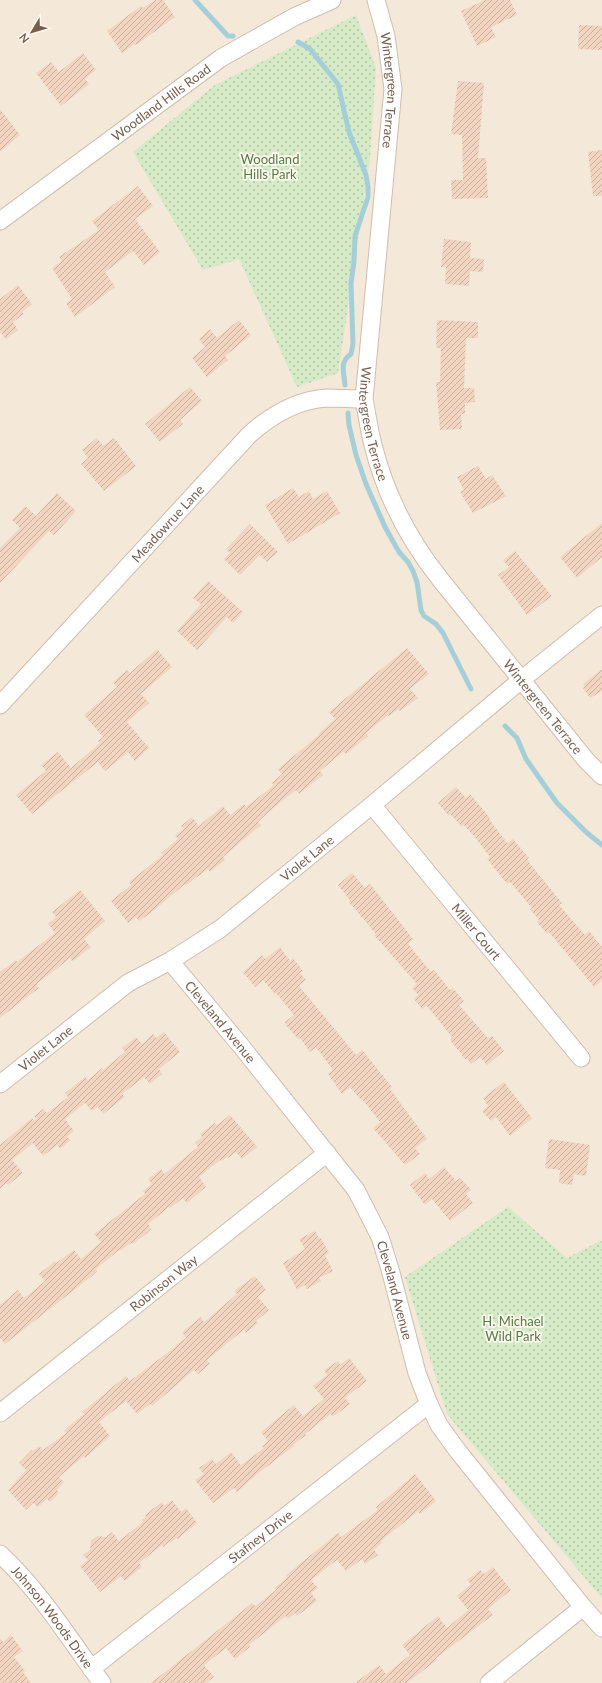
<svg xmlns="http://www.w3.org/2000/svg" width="602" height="1683" font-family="Lato,sans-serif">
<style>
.residential{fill:#f4e8d8}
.park{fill:url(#park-dots)}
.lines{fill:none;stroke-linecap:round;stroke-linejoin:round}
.stream{stroke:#a4cfd8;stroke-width:5}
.building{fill:url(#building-hatch)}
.minor-casing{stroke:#cebeaf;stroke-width:19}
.minor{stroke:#fff;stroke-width:17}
.labels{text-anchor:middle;stroke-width:3.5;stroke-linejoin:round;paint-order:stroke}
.street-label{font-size:13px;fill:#775d4d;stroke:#fff9f0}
.park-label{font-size:13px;fill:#547c44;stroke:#fff9f0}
</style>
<defs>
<pattern id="park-dots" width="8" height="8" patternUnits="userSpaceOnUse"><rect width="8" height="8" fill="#d5eac7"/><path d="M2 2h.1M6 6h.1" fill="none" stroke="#b2c1a4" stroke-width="1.8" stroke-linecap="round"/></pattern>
<pattern id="building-hatch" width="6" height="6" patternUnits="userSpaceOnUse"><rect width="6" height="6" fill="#f1d5c1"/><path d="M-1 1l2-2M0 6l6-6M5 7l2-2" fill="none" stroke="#c8b09f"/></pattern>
</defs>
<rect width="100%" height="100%" fill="#fcf5e9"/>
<rect class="residential" x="0" y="0" width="602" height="1683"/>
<g class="park">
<polygon points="356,15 376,68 370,158 338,373 297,387 239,259 203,270 133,152 215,85"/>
<polygon points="508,1207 567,1258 602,1240 602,1598 447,1414 405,1277"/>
</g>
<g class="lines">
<g class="stream">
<polyline points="195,0 228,36 233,36"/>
<path d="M298,42l12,7 28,35 11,48 17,43 2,12v10l-13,39 -1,26 -3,21 2,61 -2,10c-12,8 -7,18 -6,31"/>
<polyline points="348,413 349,425 356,455 366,484 385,527 399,552 408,562 413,571 417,582 421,610 424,616 436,624 443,633 471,689"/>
<polyline points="505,726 517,738 526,759 557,803 586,832 602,845"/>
</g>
</g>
<g class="building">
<polygon points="155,0 163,0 175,17 136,45 135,44 122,53 107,31 141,6 143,8"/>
<polygon points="485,0 510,0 517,15 491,27 496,37 477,46 461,11"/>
<polygon points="579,25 602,26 602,50 578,49"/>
<polygon points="83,53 96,70 85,79 89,84 61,106 36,73 51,62 59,72"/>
<polygon points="458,81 484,83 478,158 486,158 488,198 452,199 451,180 463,180 462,135 451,134"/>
<polygon points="0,109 20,135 0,152"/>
<polygon points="602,150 602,196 593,196 588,152"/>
<polygon points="138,186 153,206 135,219 160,252 144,265 133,251 105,272 115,287 75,317 66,303 72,299 52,268 62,261 59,257 99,230 92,221"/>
<polygon points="444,239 471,242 470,258 484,259 483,272 470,271 469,286 445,284 446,267 441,267"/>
<polygon points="18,285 32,304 22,312 24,314 13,322 18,330 6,339 0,332 0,299"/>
<polygon points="239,320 251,335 225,356 228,360 207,377 192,358 205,347 199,339 210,329 217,338"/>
<polygon points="437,320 478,322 478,338 466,338 464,388 474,388 475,402 465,403 465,414 461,414 462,429 440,430 436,382 440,382 441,348 436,348"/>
<polygon points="190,387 202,401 180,420 183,424 160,442 145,424"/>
<polygon points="97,438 103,446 114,438 136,466 104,491 81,464 88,458 82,450"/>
<polygon points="478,466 486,479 492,475 506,496 473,513 460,492 464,490 457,477"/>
<polygon points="293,488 299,497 309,491 313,499 327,491 340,513 288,544 265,505"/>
<polygon points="57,493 76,511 54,535 49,531 0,583 0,548 20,528 12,520 25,506 36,516"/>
<polygon points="602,523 602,557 577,578 560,557"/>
<polygon points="250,524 278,552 267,562 260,555 240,575 224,559 230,553 226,549"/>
<polygon points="515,551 552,596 527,615 498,575 509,567 503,560"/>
<polygon points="208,581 243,612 233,623 227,617 197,650 177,631 201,604 193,598"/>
<polygon points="407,648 429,674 410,689 418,698 400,711 398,709 389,716 388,715 366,733 368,736 346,754 344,751 320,771 323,775 299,794 296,790 272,809 258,822 261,825 223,857 225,860 210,872 208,869 186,885 185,884 152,912 139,921 136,917 128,923 111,901 131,885 129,882 163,855 161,853 178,839 175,835 184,829 181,826 192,817 199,826 223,806 230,815 244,804 246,807 274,785 272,783 282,774 278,769 319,735 318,734 335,719 329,712"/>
<polygon points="157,649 172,667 141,694 149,703 127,722 149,748 135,761 128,752 105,771 98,762 32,814 16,795 46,771 41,765 58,752 71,768 100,743 98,741 103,737 84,715 117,687 113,682 127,670 130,673"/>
<polygon points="602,669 602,691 590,698 583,688 585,686 583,684"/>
<polygon points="456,787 466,798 470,794 490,818 489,819 507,843 513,839 529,858 527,859 531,865 562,903 559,905 585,935 589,931 602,947 602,980 594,987 549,932 547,934 537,922 539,920 530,909 532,908 510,882 507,884 487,859 490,857 474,836 464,825 462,827 450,814 449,816 438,803"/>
<polygon points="352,873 365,888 370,884 413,939 408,944 431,972 434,970 450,990 453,988 464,1001 459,1005 488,1038 492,1036 504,1051 487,1065 480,1057 471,1064 467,1059 466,1060 450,1040 452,1037 427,1006 422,1009 414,999 418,995 412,988 417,984 374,935 376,934 349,902 350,900 338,885"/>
<polygon points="80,890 105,921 84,939 91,947 76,959 72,961 70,958 36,985 39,988 0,1018 0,972 16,960 17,962 55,933 48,924 56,917 52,912"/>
<polygon points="280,947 290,961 293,958 303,971 300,973 306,980 299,986 356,1055 362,1050 392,1087 390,1089 427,1139 415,1148 420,1154 405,1165 373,1128 380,1122 362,1099 361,1100 350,1087 342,1094 328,1074 333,1070 316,1047 310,1052 300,1038 298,1039 286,1025 285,1022 294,1015 276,993 275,994 263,980 255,987 243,972 262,955 265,959"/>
<polygon points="164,1032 180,1052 159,1069 162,1074 150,1084 144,1077 122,1094 125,1097 103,1114 98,1107 92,1111 85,1103 65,1119 74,1131 67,1137 71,1140 60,1149 57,1145 43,1156 33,1143 12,1160 23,1173 8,1185 6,1183 0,1189 0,1145 32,1118 34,1121 37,1119 34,1116 43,1109 47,1113 68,1097 65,1093 85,1077 88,1080 102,1068 103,1070 125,1052 122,1048 136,1037 142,1044 153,1034 156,1038"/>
<polygon points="504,1082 532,1118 510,1136 496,1117 491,1121 482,1111 488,1106 483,1098"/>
<polygon points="230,1115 257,1147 242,1159 236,1152 228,1158 227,1157 222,1161 220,1160 199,1177 206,1187 201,1191 187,1203 183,1198 170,1208 169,1207 148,1224 151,1229 146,1234 133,1244 131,1243 120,1251 119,1250 96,1269 97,1271 92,1276 5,1344 0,1338 0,1305 18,1290 24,1298 45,1281 39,1274 55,1261 56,1263 74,1250 81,1259 101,1242 94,1234 145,1194 143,1191 152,1184 148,1179 161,1169 164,1174 198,1147 195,1143 202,1137 200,1134 215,1123 217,1125"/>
<polygon points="549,1139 590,1145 586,1176 574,1174 572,1185 559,1183 560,1170 545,1168"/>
<polygon points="444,1167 456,1181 460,1178 471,1190 466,1194 473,1203 450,1221 432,1199 425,1205 410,1185 425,1173 429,1179"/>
<polygon points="315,1231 319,1238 321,1238 329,1253 325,1255 333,1271 319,1278 321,1281 307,1289 305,1285 297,1290 283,1263 305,1249 299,1239"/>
<polygon points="255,1276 266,1290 258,1297 269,1310 256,1321 258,1323 246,1333 244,1330 236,1336 207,1360 210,1364 198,1374 194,1370 152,1406 150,1404 137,1414 126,1401 99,1422 110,1436 85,1458 84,1456 59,1477 64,1482 57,1490 59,1493 50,1502 47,1499 38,1507 33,1503 26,1510 8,1490 26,1470 19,1463 32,1450 33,1451 39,1446 43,1450 66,1433 64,1431 70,1425 84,1414 82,1412 126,1376 130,1381 175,1347 175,1346 186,1338 182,1332 201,1317 204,1322 237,1294 234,1291"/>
<polygon points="349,1358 367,1381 345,1398 350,1404 336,1415 332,1416 331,1414 305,1434 306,1435 293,1445 294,1446 256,1475 237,1492 234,1488 213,1503 195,1480 204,1474 199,1468 212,1459 216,1464 231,1452 241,1465 264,1448 262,1446 268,1441 261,1432 294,1405 303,1416 324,1399 313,1386 327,1375 324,1370 338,1361 340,1365"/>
<polygon points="415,1474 436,1501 420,1514 418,1511 381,1541 382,1543 374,1550 378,1555 365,1564 362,1559 346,1571 337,1560 311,1580 318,1588 311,1593 317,1601 297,1616 295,1613 288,1619 286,1616 249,1645 250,1647 235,1659 226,1648 204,1665 214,1677 206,1683 151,1683 246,1608 252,1603 255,1606 276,1590 274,1588 287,1578 286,1575 338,1533 341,1537 378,1510 376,1507"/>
<polygon points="172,1500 181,1512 186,1508 197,1523 178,1539 177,1538 170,1543 169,1542 163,1547 162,1545 139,1563 142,1567 125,1581 121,1576 100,1592 80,1566 88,1560 83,1555 90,1550 91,1541 97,1536 106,1537 112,1532 119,1541 143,1522 142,1520 146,1517 145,1515 162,1502 164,1506"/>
<polygon points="493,1567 511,1590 488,1609 493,1615 436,1658 437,1660 407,1683 355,1683 379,1665 386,1674 410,1655 402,1645 438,1616 447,1628 468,1610 457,1596 471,1584 467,1580 480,1570 484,1574"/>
<polygon points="11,1635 23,1651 14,1657 25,1671 23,1672 31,1683 0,1683 0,1638 3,1642"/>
</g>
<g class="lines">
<defs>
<g id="minor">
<path id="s1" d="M376,0l10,36 7,53 -29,310c3,15 5,31 9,46 12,48 36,95 67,134l146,181 16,16"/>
<path id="s2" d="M0,221l221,-163 73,-41 38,-17"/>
<path id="s3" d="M0,705l249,-270c22,-20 48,-35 78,-37 12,0 25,1 37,1"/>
<path id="s4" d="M372,805l209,253"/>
<path id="s5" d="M170,961l71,85 115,144 24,47 10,32 27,104 12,31 10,21 18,25 126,157 19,21"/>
<path id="s6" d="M0,1084l128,-101 42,-22 50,-32 152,-124 149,-125 81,-65"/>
<path id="s7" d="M0,1413l327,-260"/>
<path id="s8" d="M0,1554c41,38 69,85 102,129"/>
<path id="s9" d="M91,1669l338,-265"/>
<polyline points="489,1683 583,1607"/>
</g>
</defs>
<use href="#minor" class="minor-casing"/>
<use href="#minor" class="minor"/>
</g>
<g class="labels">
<g class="street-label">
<text dy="5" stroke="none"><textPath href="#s1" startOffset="92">Wintergreen Terrace</textPath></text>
<text dy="5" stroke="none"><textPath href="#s2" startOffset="200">Woodland Hills Road</textPath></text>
<text dy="5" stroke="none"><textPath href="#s1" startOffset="428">Wintergreen Terrace</textPath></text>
<text dy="5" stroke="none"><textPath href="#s3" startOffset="247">Meadowrue Lane</textPath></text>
<text dy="5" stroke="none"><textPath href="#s1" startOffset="764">Wintergreen Terrace</textPath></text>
<text dy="5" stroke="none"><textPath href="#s6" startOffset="382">Violet Lane</textPath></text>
<text dy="5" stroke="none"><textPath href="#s4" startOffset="164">Miller Court</textPath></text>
<text dy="5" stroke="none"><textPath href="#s5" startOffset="79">Cleveland Avenue</textPath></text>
<text dy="5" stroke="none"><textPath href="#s6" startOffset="58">Violet Lane</textPath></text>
<text dy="5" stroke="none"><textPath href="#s7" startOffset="209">Robinson Way</textPath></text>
<text dy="5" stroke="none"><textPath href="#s5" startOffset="403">Cleveland Avenue</textPath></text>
<text dy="5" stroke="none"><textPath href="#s9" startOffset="215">Stafney Drive</textPath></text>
<text dy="5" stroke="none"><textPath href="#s8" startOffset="82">Johnson Woods Drive</textPath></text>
</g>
<g class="park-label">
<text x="270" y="164">Woodland<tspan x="270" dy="15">Hills Park</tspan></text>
<text x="513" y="1326">H. Michael<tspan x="513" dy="15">Wild Park</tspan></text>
</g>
</g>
<g transform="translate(32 32) rotate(232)" stroke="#fff9f0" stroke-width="3" paint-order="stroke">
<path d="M0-3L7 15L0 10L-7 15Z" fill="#775d4d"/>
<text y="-6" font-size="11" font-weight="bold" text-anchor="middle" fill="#775d4d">N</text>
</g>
</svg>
